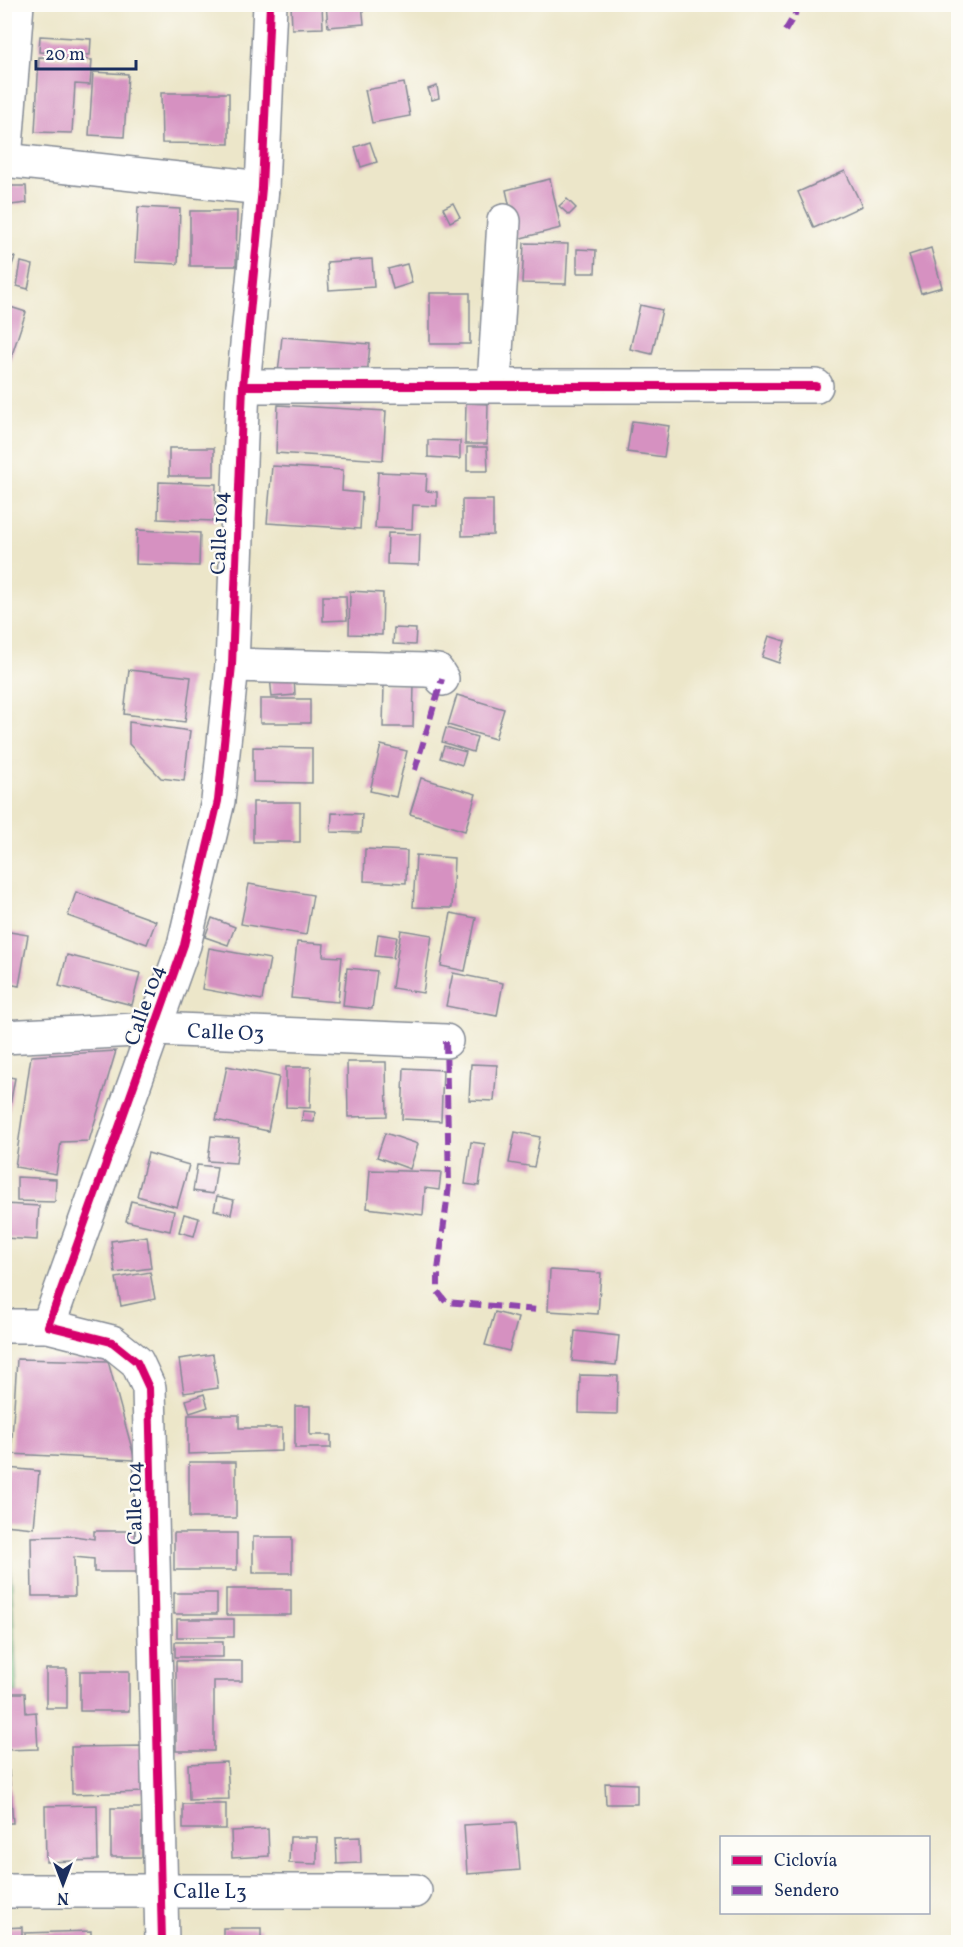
<svg xmlns="http://www.w3.org/2000/svg" width="963" height="1947" font-family="Vollkorn,serif">
<style>
.green{fill:#87cf8b;stroke:#517f74;stroke-width:1.5}
.building{fill:#d691c1}
.lines{fill:none;stroke-linecap:round;stroke-linejoin:round}
.minor-casing{stroke:#848a94;stroke-width:36}
.minor{stroke:#fff;stroke-width:33}
.quiet{stroke:#8e44ad;stroke-width:6;stroke-dasharray:12 6;stroke-linecap:butt}
.cycleway-casing{stroke:#fdfcf7;stroke-width:11}
.cycleway{stroke:#d6006c;stroke-width:8}
.labels{text-anchor:middle;stroke-width:4.5;stroke-linejoin:round;paint-order:stroke}
.street-label{font-size:21px;fill:#1b2f5e;stroke:#fdfcf7}
</style>
<rect width="100%" height="100%" fill="#fdfcf7"/>
<filter id="ink" filterUnits="userSpaceOnUse"><feTurbulence type="fractalNoise" baseFrequency=".0167" numOctaves="2"/><feDisplacementMap in="SourceGraphic" scale="12" xChannelSelector="R" yChannelSelector="G"/><feConvolveMatrix kernelMatrix="1 2 1 2 8 2 1 2 1" color-interpolation-filters="sRGB"/></filter>
<filter id="wash" filterUnits="userSpaceOnUse"><feTurbulence type="fractalNoise" baseFrequency=".008" numOctaves="4" result="noise"/><feDisplacementMap in="SourceGraphic" scale="24" xChannelSelector="R" yChannelSelector="G"/><feGaussianBlur stdDeviation="1.35" result="paint"/><feColorMatrix in="noise" values="0 0 0 0 0 0 0 0 0 0 0 0 0 0 0 0 0 1.4 0 .05"/><feComposite in="paint" operator="in"/></filter>
<g filter="url(#wash)">
<rect width="100%" height="100%" fill="#ece6c9"/>
<polygon class="green" points="9,1532 17,1692 5,1693 4,1533"/>
<g id="blocks">
<g class="building">
<polygon points="291,4 322,4 323,28 292,29"/>
<polygon points="326,4 362,4 364,24 328,27"/>
<polygon points="40,36 91,39 90,55 39,52"/>
<polygon points="39,57 92,60 90,85 75,84 72,133 35,132"/>
<polygon points="93,72 128,74 124,137 89,135"/>
<polygon points="404,83 410,116 372,123 365,90"/>
<polygon points="437,86 439,98 432,100 428,89"/>
<polygon points="161,93 229,93 229,144 162,143"/>
<polygon points="370,142 377,162 361,167 355,147"/>
<polygon points="845,171 862,206 814,228 798,192"/>
<polygon points="550,179 561,228 517,239 506,190"/>
<polygon points="10,186 26,186 27,203 11,205"/>
<polygon points="567,199 576,208 569,215 559,206"/>
<polygon points="453,203 460,217 450,222 443,208"/>
<polygon points="138,207 180,209 178,264 135,262"/>
<polygon points="190,211 237,211 236,266 190,266"/>
<polygon points="524,243 568,244 566,284 522,283"/>
<polygon points="931,248 942,287 921,293 909,255"/>
<polygon points="577,249 596,250 595,273 577,273"/>
<polygon points="4,254 15,257 5,284 4,284"/>
<polygon points="372,259 374,287 329,290 327,262"/>
<polygon points="21,262 33,265 28,289 17,286"/>
<polygon points="407,264 412,283 393,289 388,269"/>
<rect x="430" y="293" width="40" height="51"/>
<polygon points="4,305 26,312 5,376 4,376"/>
<polygon points="640,305 662,310 652,354 630,349"/>
<polygon points="282,337 370,344 367,376 278,373"/>
<polygon points="466,403 488,404 487,444 465,444"/>
<polygon points="278,405 386,411 383,460 276,453"/>
<polygon points="632,421 669,426 664,457 627,452"/>
<polygon points="428,440 460,441 460,459 428,457"/>
<polygon points="467,447 487,447 488,471 467,471"/>
<rect x="169" y="448" width="45" height="28"/>
<polygon points="272,466 343,470 342,491 362,493 360,529 267,523"/>
<polygon points="378,472 427,474 426,491 437,492 437,506 413,505 412,529 375,528"/>
<polygon points="159,482 216,484 215,521 158,519"/>
<polygon points="462,500 493,500 493,535 462,536"/>
<polygon points="137,530 200,533 199,566 136,564"/>
<polygon points="388,533 420,534 419,565 387,564"/>
<polygon points="350,591 383,593 382,635 349,634"/>
<polygon points="323,596 346,596 347,620 323,621"/>
<polygon points="394,628 416,629 415,645 393,644"/>
<polygon points="769,636 785,641 779,663 762,657"/>
<polygon points="129,670 191,677 185,722 124,714"/>
<polygon points="294,675 295,695 272,697 270,677"/>
<polygon points="384,684 414,684 413,727 383,727"/>
<polygon points="457,695 504,709 495,739 448,725"/>
<rect x="260" y="699" width="50" height="24"/>
<polygon points="129,722 190,731 184,781 161,778 129,744"/>
<polygon points="446,728 477,737 473,752 442,742"/>
<polygon points="381,745 407,751 396,797 370,791"/>
<polygon points="444,746 466,752 462,765 440,758"/>
<polygon points="253,747 312,748 312,783 253,782"/>
<polygon points="421,778 476,794 465,831 410,814"/>
<rect x="253" y="802" width="47" height="40"/>
<polygon points="332,813 362,814 361,833 331,832"/>
<polygon points="365,849 407,851 406,883 364,881"/>
<polygon points="416,855 454,858 452,908 413,907"/>
<polygon points="249,884 313,895 306,935 241,924"/>
<polygon points="76,892 156,921 147,944 68,916"/>
<polygon points="451,913 476,918 465,971 441,966"/>
<polygon points="212,918 235,927 228,945 205,937"/>
<polygon points="401,930 432,935 423,993 392,988"/>
<polygon points="4,931 28,935 19,986 4,983"/>
<polygon points="378,934 397,937 393,958 375,956"/>
<polygon points="297,942 324,944 323,956 342,957 338,1002 291,998"/>
<polygon points="209,948 270,959 262,1000 202,989"/>
<polygon points="67,955 140,973 132,1005 59,986"/>
<polygon points="347,968 377,971 372,1009 343,1006"/>
<polygon points="453,973 503,983 497,1016 446,1006"/>
<polygon points="116,1051 89,1141 61,1142 56,1174 15,1167 31,1056"/>
<polygon points="347,1062 386,1062 387,1116 348,1117"/>
<polygon points="471,1064 497,1065 494,1101 469,1100"/>
<polygon points="227,1066 279,1077 268,1131 216,1120"/>
<polygon points="286,1067 311,1067 310,1108 286,1107"/>
<polygon points="404,1068 443,1070 441,1121 402,1119"/>
<polygon points="4,1076 15,1078 6,1127 4,1127"/>
<polygon points="303,1111 315,1112 314,1122 302,1121"/>
<polygon points="515,1132 540,1137 534,1167 509,1163"/>
<polygon points="385,1133 418,1144 410,1169 377,1157"/>
<polygon points="211,1136 239,1138 236,1163 208,1161"/>
<polygon points="471,1142 485,1144 479,1186 465,1184"/>
<polygon points="148,1153 189,1165 177,1207 137,1196"/>
<polygon points="197,1165 217,1167 213,1194 193,1191"/>
<polygon points="370,1170 441,1172 439,1190 425,1188 423,1215 367,1208"/>
<polygon points="17,1177 56,1179 55,1202 17,1201"/>
<polygon points="217,1196 234,1200 231,1214 214,1210"/>
<polygon points="131,1201 174,1211 170,1231 126,1221"/>
<polygon points="4,1204 39,1206 37,1240 4,1238"/>
<polygon points="184,1214 199,1218 194,1236 179,1232"/>
<polygon points="147,1236 151,1268 115,1273 111,1241"/>
<polygon points="550,1270 601,1273 598,1314 548,1311"/>
<polygon points="150,1272 155,1299 121,1306 116,1278"/>
<polygon points="495,1312 518,1318 509,1351 485,1345"/>
<polygon points="575,1331 619,1336 616,1365 572,1361"/>
<polygon points="213,1354 218,1388 184,1393 179,1359"/>
<polygon points="17,1359 108,1361 135,1460 11,1454"/>
<polygon points="580,1375 618,1376 617,1414 579,1413"/>
<polygon points="204,1394 208,1407 190,1413 186,1400"/>
<polygon points="295,1406 310,1406 310,1435 331,1435 331,1448 295,1448"/>
<polygon points="188,1415 239,1415 239,1428 282,1428 282,1451 188,1454"/>
<rect x="189" y="1462" width="47" height="56"/>
<polygon points="7,1468 39,1471 34,1528 4,1525"/>
<polygon points="94,1531 137,1531 137,1572 94,1572 94,1559 74,1557 75,1596 32,1596 31,1537 74,1536 94,1539"/>
<rect x="174" y="1533" width="63" height="37"/>
<rect x="253" y="1537" width="39" height="36"/>
<rect x="226" y="1589" width="65" height="26"/>
<rect x="174" y="1593" width="43" height="21"/>
<rect x="177" y="1619" width="57" height="18"/>
<rect x="175" y="1642" width="48" height="15"/>
<polygon points="176,1661 242,1661 242,1681 214,1681 214,1751 176,1751"/>
<rect x="46" y="1669" width="21" height="39"/>
<rect x="80" y="1671" width="49" height="40"/>
<polygon points="4,1693 25,1693 26,1713 36,1712 38,1749 4,1750"/>
<polygon points="147,1746 148,1792 72,1794 71,1747"/>
<polygon points="227,1762 229,1799 189,1800 188,1764"/>
<polygon points="9,1771 13,1823 4,1823 4,1772"/>
<polygon points="605,1783 637,1784 637,1804 606,1804"/>
<rect x="183" y="1804" width="43" height="25"/>
<polygon points="97,1805 98,1860 46,1862 45,1806"/>
<rect x="111" y="1808" width="31" height="49"/>
<polygon points="516,1822 520,1870 467,1874 464,1825"/>
<polygon points="268,1829 269,1856 232,1858 231,1831"/>
<polygon points="290,1837 317,1837 317,1864 289,1863"/>
<polygon points="360,1837 361,1863 337,1864 336,1838"/>
<polygon points="22,1927 22,1942 4,1942 4,1928"/>
<polygon points="223,1928 261,1928 261,1942 182,1942 181,1939 223,1937"/>
<polygon points="91,1931 91,1942 25,1942 25,1933"/>
</g>
</g>
</g>
<g filter="url(#ink)">
<use href="#blocks" fill-opacity="0" stroke="#848a94" stroke-width="1.5"/>
<g class="lines">
<defs>
<g id="minor">
<polyline points="4,160 262,188"/>
<polyline points="5,160 17,4"/>
<polyline points="494,385 504,221"/>
<polyline points="243,386 816,386"/>
<polyline points="232,665 426,670 437,671 442,679"/>
<path id="s1" d="M4,1037l150,-8 292,12"/>
<polyline points="4,1326 48,1326"/>
<path id="s2" d="M4,1891h411"/>
<polyline points="162,1942 149,1388 137,1362 112,1342 48,1326 184,945 218,801 232,665 243,386 262,188 270,4"/>
</g>
</defs>
<use href="#minor" class="minor-casing"/>
<use href="#minor" class="minor"/>
<g class="quiet">
<polyline points="785,31 801,4"/>
<polyline points="415,770 442,679"/>
<polyline points="446,1041 449,1185 438,1270 438,1292 446,1302 539,1310"/>
</g>
<defs>
<g id="cycleway">
<polyline points="243,386 816,386"/>
<polyline points="162,1942 149,1388 137,1362 112,1342 48,1326 184,945 218,801 232,665 243,386 262,188 270,4"/>
</g>
</defs>
<use href="#cycleway" class="cycleway-casing"/>
<use href="#cycleway" class="cycleway"/>
</g>
</g>
<g class="labels">
<g class="street-label">
<text transform="translate(219 533) rotate(-88)" y="7">Calle 104</text>
<text transform="translate(144 1005) rotate(-71)" y="7">Calle 104</text>
<text dy="7" stroke="none"><textPath href="#s1" startOffset="222">Calle O3</textPath></text>
<text transform="translate(134 1503) rotate(-91)" y="7">Calle 104</text>
<text dy="7" stroke="none"><textPath href="#s2" startOffset="206">Calle L3</textPath></text>
</g>
</g>
<rect width="963" height="1947" fill="none" stroke="#fdfcf7" stroke-width="24"/>
<rect x="720" y="1836" width="210" height="78" fill="#fdfcf7" stroke="#a3aaba" stroke-width="1.5"/>
<rect x="732" y="1856" width="30" height="9" fill="#d6006c" stroke="#a3aaba" stroke-width="1.5"/>
<text x="774" y="1866" font-size="18" fill="#1b2f5e">Ciclovía</text>
<rect x="732" y="1886" width="30" height="9" fill="#8e44ad" stroke="#a3aaba" stroke-width="1.5"/>
<text x="774" y="1896" font-size="18" fill="#1b2f5e">Sendero</text>
<g transform="translate(63 1884) rotate(180)" stroke="#fdfcf7" stroke-width="4.5" paint-order="stroke">
<path d="M0-4.5L10 22L0 15L-10 22Z" fill="#1b2f5e"/>
<text y="-9" font-size="16" font-weight="bold" text-anchor="middle" fill="#1b2f5e">N</text>
</g>
<path d="M36 60v9h100v-9" fill="none" stroke="#1b2f5e" stroke-width="3"/>
<text x="45" y="60" font-size="18" fill="#1b2f5e" stroke="#fdfcf7" stroke-width="4.5" paint-order="stroke">20 m</text>
</svg>
